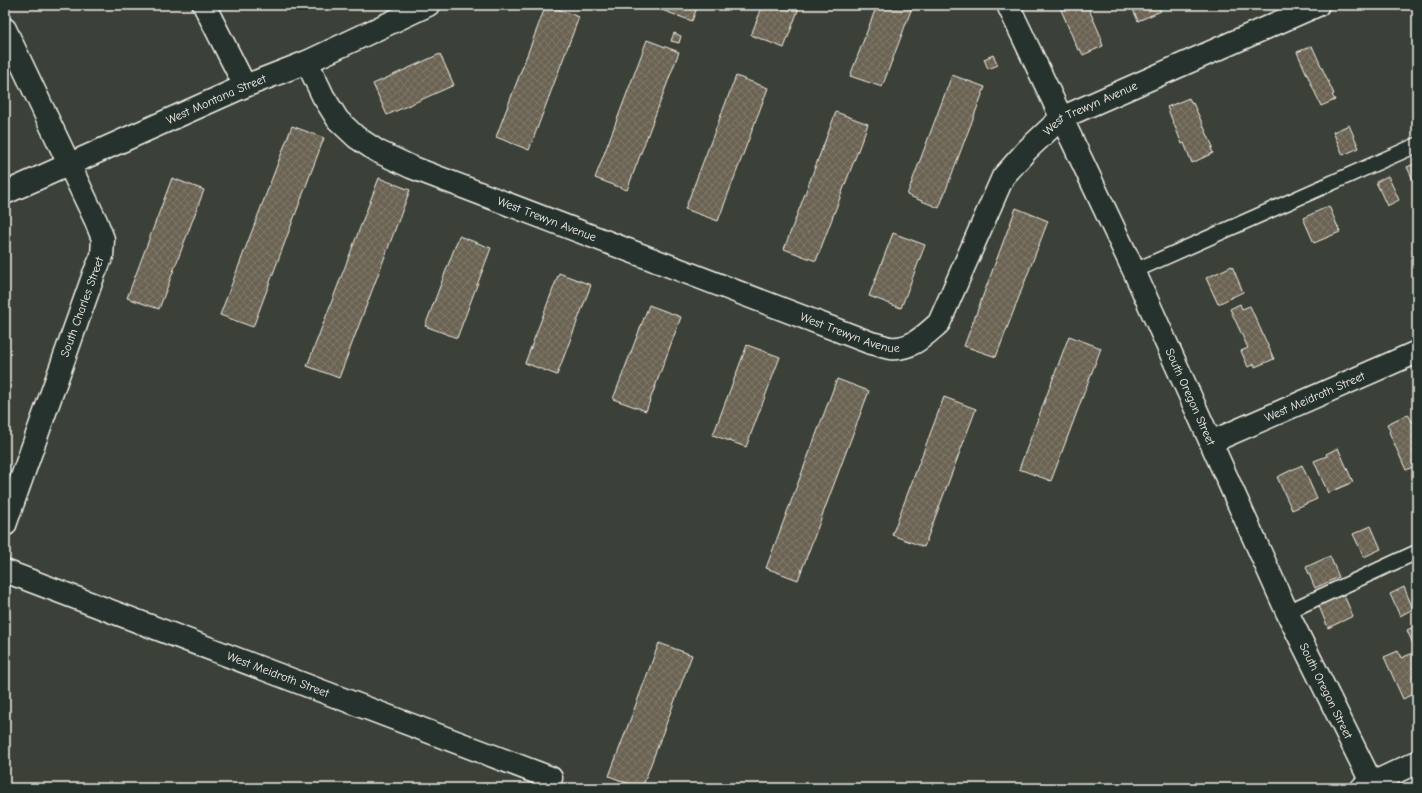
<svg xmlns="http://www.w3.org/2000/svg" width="1422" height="793" font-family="'Comic Neue',sans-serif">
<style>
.building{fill:url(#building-cross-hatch);stroke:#f4f1e8}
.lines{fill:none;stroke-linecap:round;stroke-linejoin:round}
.service-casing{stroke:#f4f1e8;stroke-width:17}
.minor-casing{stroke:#f4f1e8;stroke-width:25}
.tertiary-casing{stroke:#f4f1e8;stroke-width:25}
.service{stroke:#26332d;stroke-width:14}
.minor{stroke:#26332d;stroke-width:22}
.tertiary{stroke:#26332d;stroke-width:22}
.labels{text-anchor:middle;stroke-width:3;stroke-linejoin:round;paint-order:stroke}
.street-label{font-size:12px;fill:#f4f1e8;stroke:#26332d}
</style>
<defs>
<pattern id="building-cross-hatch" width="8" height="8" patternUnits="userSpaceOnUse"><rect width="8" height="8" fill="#6b6353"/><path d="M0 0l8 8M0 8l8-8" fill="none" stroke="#817a6c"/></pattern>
</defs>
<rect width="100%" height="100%" fill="#3b4138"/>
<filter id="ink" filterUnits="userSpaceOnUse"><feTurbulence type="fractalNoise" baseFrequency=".025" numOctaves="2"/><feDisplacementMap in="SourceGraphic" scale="8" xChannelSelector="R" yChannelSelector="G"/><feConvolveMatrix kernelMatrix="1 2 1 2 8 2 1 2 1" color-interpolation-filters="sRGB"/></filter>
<g filter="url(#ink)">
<g class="building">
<polygon points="247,5 268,5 259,9 257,5 249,9"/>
<polygon points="546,5 579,17 529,150 496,137"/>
<polygon points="660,5 698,5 692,21 659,9"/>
<polygon points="763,5 800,5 784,48 751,35"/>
<polygon points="877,5 913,5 882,87 850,76"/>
<polygon points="1059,5 1087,5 1102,39 1101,40 1103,46 1083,55 1080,49 1078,50"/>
<polygon points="1131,5 1167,5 1159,8 1161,11 1138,21"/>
<polygon points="674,33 681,36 679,43 671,41"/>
<polygon points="647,40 679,52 627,190 595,178"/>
<polygon points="1312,46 1334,94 1332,95 1335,100 1321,106 1297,52"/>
<polygon points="440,54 454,85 387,115 373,84"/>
<polygon points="993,55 998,65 988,69 984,59"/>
<polygon points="952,75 985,87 939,208 907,195"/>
<polygon points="736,76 768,88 718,221 685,209"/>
<polygon points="1189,98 1192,104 1193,103 1213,147 1211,148 1213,153 1192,163 1184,143 1182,144 1167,107"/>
<polygon points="836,112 868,124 816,261 784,249"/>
<polygon points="1349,125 1359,148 1343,155 1333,132"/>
<polygon points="292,126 324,138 253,327 220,315"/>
<polygon points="1417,163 1417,188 1407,167"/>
<polygon points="1388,176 1399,200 1387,206 1376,182"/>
<polygon points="172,178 204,190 159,309 127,298"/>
<polygon points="379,178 410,190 339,378 307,366"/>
<polygon points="1329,206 1340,232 1314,243 1303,218"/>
<polygon points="1016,208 1048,221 996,357 964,346"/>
<polygon points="893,233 925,245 901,308 869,296"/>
<polygon points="459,236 491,248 457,338 425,326"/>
<polygon points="1417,248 1417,262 1412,251"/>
<polygon points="1232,266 1243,292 1218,304 1206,278"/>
<polygon points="559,273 591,285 557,375 525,363"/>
<polygon points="1240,304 1242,309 1250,306 1274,359 1255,367 1255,364 1248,367 1241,351 1248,348 1230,309"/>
<polygon points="649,305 681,317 646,411 613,399"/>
<polygon points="1069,336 1101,348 1051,481 1019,469"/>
<polygon points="747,345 780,357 746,447 713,435"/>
<polygon points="837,379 869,391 798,580 766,568"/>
<polygon points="944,397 976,409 924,547 892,535"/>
<polygon points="1408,414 1412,422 1414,421 1417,429 1417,455 1416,455 1417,465 1406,470 1389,432 1390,431 1387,424"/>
<polygon points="1338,448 1353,482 1328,493 1314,461 1327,456 1326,454"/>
<polygon points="1302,465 1317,499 1292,510 1277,477"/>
<polygon points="1371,526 1381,549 1364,557 1353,534"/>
<polygon points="1330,556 1339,577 1315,588 1306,567"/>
<polygon points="1404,587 1413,609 1400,616 1390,594"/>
<polygon points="1343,593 1353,616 1328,628 1318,604"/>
<polygon points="1417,625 1417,650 1416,651 1407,630"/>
<polygon points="659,643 692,655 642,788 640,788 609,776"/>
<polygon points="1398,651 1401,658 1413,653 1417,662 1417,700 1414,701 1411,695 1403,699 1384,657"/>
</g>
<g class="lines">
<defs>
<g id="service">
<polyline points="1134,271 1417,145"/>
<polyline points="1287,612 1417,552"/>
</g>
<g id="minor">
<polyline points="204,5 245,86"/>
<path id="s1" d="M1008,5l126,266 153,341 87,176"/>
<polyline points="5,29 96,221 103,239 102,256 94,274 5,525"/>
<path id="s2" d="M307,62l16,34 15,24 18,17 21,14 34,16 460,176c6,1 13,4 19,5 21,2 34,-12 49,-25l64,-146 24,-27 34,-32 257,-113"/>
<path id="s3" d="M1211,442l206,-90"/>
<path id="s4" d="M5,571l546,207"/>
<polyline points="1362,788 1417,762"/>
</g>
<g id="tertiary">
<path id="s5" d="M5,193l240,-107 62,-24 121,-57"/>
</g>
</defs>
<use href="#service" class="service-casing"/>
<use href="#minor" class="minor-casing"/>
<use href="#tertiary" class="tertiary-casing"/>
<use href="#service" class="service"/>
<use href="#minor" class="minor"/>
<use href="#tertiary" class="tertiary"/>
</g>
</g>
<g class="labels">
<g class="street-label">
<text dy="4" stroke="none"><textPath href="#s5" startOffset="231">West Montana Street</textPath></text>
<text dy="4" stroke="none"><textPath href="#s2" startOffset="995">West Trewyn Avenue</textPath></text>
<text dy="4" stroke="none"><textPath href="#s2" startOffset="299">West Trewyn Avenue</textPath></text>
<text transform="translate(82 307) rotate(-70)" y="4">South Charles Street</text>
<text dy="4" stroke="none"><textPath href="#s2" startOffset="623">West Trewyn Avenue</textPath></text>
<text dy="4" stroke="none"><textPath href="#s1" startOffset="432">South Oregon Street</textPath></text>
<text dy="4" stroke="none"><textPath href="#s3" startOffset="113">West Meidroth Street</textPath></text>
<text dy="4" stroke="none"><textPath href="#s4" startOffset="292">West Meidroth Street</textPath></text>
<text dy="4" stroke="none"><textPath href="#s1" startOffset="756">South Oregon Street</textPath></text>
</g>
</g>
<rect width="1422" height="793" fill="none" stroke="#26332d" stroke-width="20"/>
<rect x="10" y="10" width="1402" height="773" fill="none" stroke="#f4f1e8" stroke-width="1.5" filter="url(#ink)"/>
</svg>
